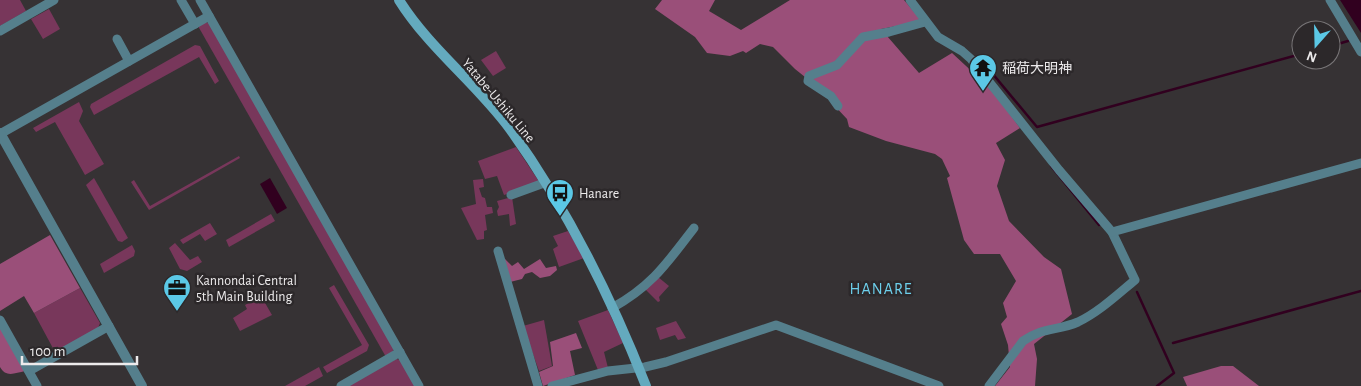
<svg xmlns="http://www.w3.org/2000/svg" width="1361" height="386" font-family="'Alegreya Sans','Noto Sans JP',sans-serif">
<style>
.green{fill:#78375b}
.forest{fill:#9a4f79}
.water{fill:#31001f}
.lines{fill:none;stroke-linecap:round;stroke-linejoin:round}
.stream{stroke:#31001f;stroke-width:2.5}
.minor{stroke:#557f8c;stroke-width:9}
.tertiary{stroke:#557f8c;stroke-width:10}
.secondary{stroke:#64aabe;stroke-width:10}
.labels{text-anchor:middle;stroke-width:5;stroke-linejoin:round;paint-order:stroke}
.poi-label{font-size:14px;fill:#edebec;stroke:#2c282a;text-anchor:start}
.street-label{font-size:14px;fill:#edebec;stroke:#2c282a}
.quarter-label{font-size:16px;letter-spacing:1px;fill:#6dcfeb;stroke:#2c282a}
</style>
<rect width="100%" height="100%" fill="#363234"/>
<g class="green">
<polygon points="0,0 20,0 26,11 0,26"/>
<polygon points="49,9 60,29 43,39 31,19"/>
<polygon points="205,22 209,23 394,348 392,353 386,357 198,26"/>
<polygon points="195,45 200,46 219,81 215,84 199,57 94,115 90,107 91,104"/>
<polygon points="496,51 506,68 493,76 481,60"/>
<polygon points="79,102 83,111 79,121 104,164 85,175 55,122 36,132 33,128"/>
<polygon points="516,147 540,183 504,195 497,176 485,179 478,161"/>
<polygon points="239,156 240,158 149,210 131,182 134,180 150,206"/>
<polygon points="94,178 128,238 122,242 118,241 86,185"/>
<polygon points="483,179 484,187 479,188 482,197 485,198 487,207 492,207 493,213 485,215 487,230 484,231 484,239 477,240 461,208 476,204 473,180"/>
<polygon points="512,197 516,224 510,226 509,214 498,216 497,211 499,207 497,201"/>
<polygon points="271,214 275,221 229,247 226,240"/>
<polygon points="210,223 217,234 205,241 200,234 183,244 180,240"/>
<polygon points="568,231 584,258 559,267 553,249 558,246 553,236"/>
<polygon points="175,243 190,260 198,256 202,262 187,271 180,269 169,248"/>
<polygon points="132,245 135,251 134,256 104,273 100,264"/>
<polygon points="658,277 669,286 659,297 660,301 658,302 645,289"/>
<polygon points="334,285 369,345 367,351 327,373 323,367 362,345 329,288"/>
<polygon points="80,288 100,323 98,328 55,352 34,313"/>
<polygon points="261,296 272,315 240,331 233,318 247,309 245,305"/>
<polygon points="608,310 623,343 604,352 608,368 598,370 578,321"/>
<polygon points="544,320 552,366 539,371 523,326"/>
<polygon points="676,321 686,338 678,340 675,335 660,340 656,328"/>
<polygon points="396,359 401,360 415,386 348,386"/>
<polygon points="319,367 323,376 305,386 285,386"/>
</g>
<g class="forest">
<polygon points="662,0 715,0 709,11 741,30 790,0 904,0 922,21 881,29 919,73 952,53 992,90 1020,128 996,143 1005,160 997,186 1009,221 1044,257 1061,269 1072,314 1034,344 1037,359 1035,386 995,386 1010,367 1008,345 1001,324 1007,317 1003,303 1016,281 1000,254 974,254 964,240 947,178 950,176 942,159 935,154 886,141 849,127 847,119 815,85 795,69 773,47 760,44 746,53 743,51 730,56 707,53 695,37 655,9"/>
<polygon points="50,235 80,288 34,313 24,296 0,311 0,264"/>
<polygon points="505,259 512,266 518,262 524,269 540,259 546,268 556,266 557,270 550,276 540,278 532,272 525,274 522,279 510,282 503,260"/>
<path d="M0,327l25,44c-10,2 -19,7 -25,-4z"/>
<polygon points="576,333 582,348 570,351 575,375 543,386 539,372 553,366 550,342"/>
<polygon points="1221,366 1233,366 1259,386 1187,386 1183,377"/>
</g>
<g class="water">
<polygon points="1340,0 1361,0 1361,33"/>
<polygon points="270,178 287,208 277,214 260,184"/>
</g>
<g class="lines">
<g class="stream">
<polyline points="1331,46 1348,41"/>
<polyline points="982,61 1037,127 1301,54"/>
<polyline points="1051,166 1099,225"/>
<polyline points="1137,292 1174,373 1157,386"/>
<polyline points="1173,343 1361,291"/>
</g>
<g class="minor">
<polyline points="181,0 195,24"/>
<polyline points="200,0 419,386"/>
<path d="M910,0l28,37 24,14 9,8 88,111 53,62 23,48c-17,14 -36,32 -57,42 -21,9 -35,5 -55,19l-34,45"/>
<polyline points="1330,0 1361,52"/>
<polyline points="0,31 54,0"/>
<polyline points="117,39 129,61"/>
<polyline points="838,106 831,96 808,81 809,76 837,65 863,37 889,32 925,22"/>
<polyline points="0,134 209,16"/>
<polyline points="511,195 544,183"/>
<polyline points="1112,232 1361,163"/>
<polyline points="498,251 538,386"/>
<path d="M612,308c40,-22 55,-45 82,-80"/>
<polyline points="0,320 37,386"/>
<polyline points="29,371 109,326"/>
<polyline points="341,386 400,352"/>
<polyline points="552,386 608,371 645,367 666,362 776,325 939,386"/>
</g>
<polyline class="tertiary" points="0,133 142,386"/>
<path class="secondary" d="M399,0c30,48 77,83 111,129 56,78 101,168 136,257"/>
</g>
<defs>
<symbol id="temple-pin" viewBox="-11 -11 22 30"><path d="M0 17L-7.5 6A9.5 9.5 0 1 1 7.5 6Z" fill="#5bc8e6" stroke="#2c282a"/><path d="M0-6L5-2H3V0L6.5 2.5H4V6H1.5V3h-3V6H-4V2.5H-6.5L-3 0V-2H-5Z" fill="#111"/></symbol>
<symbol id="bus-pin" viewBox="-11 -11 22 30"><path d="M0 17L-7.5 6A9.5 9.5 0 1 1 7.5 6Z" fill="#5bc8e6" stroke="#2c282a"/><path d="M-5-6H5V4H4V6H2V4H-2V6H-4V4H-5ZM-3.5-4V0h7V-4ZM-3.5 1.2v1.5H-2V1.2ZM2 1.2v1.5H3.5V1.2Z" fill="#111"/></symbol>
<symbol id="office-pin" viewBox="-11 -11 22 30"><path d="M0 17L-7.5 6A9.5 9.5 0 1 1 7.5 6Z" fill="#5bc8e6" stroke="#2c282a"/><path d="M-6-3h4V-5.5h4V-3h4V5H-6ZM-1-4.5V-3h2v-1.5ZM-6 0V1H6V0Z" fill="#111"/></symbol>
</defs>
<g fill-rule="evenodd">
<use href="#temple-pin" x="967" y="52" width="32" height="43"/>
<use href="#bus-pin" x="544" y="177" width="32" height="43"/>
<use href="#office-pin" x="161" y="272" width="32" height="43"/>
</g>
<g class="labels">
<g class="poi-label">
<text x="1002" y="73">稲荷大明神</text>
<text x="579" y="198">Hanare</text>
<text x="196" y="285">Kannondai Central<tspan x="196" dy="16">5th Main Building</tspan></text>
</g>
<g class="street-label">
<text transform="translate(499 100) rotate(50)" y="5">Yatabe-Ushiku Line</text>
</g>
<g class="quarter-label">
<text x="881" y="294">HANARE</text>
</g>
</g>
<g transform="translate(1316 45) rotate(200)"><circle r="24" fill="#2c282a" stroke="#797678"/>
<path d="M0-4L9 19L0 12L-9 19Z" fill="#5bc8e6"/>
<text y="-8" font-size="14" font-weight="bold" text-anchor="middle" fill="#edebec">N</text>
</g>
<path d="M22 356v8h115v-8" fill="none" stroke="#edebec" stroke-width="2.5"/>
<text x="30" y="356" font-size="15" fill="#edebec" stroke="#2c282a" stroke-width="4" paint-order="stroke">100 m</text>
</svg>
